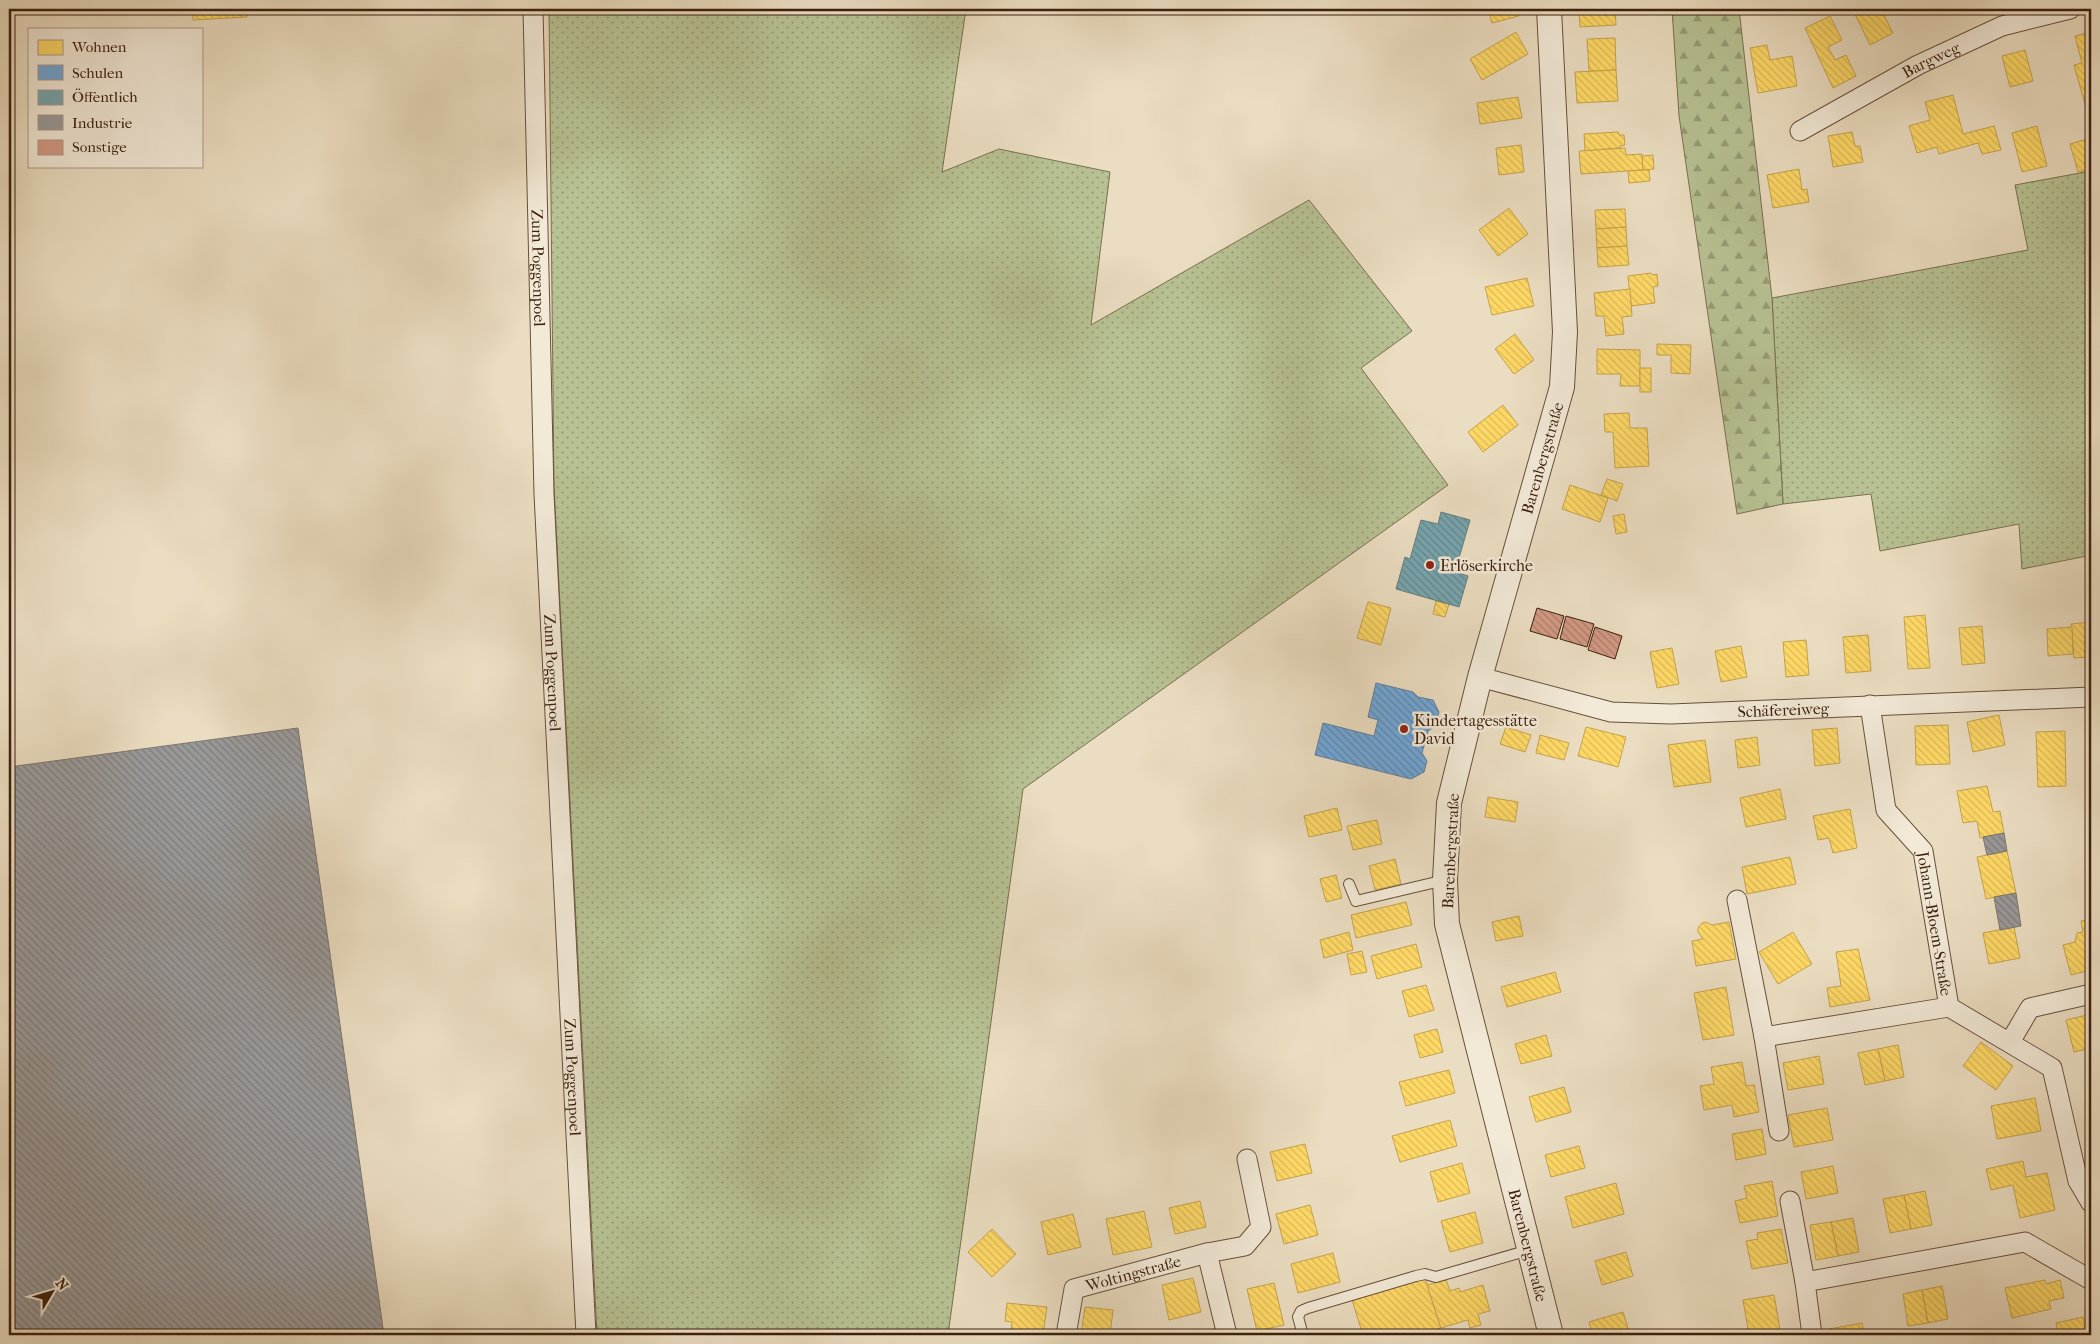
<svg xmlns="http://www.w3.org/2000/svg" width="2100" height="1344" font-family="'IM FELL French Canon',serif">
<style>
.grass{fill:url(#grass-dots);stroke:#7a7050}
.forest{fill:url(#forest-firs);stroke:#7a7050}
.homes{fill:url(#homes-back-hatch);stroke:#c5a24c}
.schools{fill:url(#schools-back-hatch);stroke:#607f9e}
.public{fill:url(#public-back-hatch);stroke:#657d7f}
.industry{fill:url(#industry-back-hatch);stroke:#7d756f}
.building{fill:url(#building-back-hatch);stroke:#3d200e}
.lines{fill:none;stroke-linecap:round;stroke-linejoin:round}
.service-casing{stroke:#684f3b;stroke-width:12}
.minor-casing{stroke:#684f3b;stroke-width:21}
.tertiary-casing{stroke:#684f3b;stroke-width:26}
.service{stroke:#f2e9d7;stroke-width:10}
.minor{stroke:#f2e9d7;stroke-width:19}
.tertiary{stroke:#f2e9d7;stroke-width:24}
.poi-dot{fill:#8f2418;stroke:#f2e9d7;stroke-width:2}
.labels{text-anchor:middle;stroke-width:5;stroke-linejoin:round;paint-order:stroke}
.street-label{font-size:16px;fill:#3d200e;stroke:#f2e9d7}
.poi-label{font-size:16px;fill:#3d200e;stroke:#f2e9d7;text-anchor:start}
</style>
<defs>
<pattern id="grass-dots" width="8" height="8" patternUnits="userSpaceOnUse" patternTransform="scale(1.25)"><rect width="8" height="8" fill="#b7c193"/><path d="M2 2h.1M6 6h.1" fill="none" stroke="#969c76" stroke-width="1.8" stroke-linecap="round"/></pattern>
<pattern id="forest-firs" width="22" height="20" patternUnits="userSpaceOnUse" patternTransform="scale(1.25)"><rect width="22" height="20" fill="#b7c193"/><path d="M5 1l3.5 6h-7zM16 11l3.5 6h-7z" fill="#969c76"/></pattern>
<pattern id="homes-back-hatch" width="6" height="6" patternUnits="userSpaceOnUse" patternTransform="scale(1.25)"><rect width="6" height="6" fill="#ffd966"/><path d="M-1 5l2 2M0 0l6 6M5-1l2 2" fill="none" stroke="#dbba57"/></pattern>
<pattern id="schools-back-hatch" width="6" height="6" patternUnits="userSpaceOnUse" patternTransform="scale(1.25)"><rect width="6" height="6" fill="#6fa8dc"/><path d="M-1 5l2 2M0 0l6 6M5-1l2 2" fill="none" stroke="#5c88b1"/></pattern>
<pattern id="public-back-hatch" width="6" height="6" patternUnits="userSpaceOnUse" patternTransform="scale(1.25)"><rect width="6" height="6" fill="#76a5af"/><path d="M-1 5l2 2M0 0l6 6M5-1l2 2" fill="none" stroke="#62868d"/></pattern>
<pattern id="industry-back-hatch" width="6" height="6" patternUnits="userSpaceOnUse" patternTransform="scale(1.25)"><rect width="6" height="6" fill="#999"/><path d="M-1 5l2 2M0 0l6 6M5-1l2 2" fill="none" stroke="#7e7c7b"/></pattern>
<pattern id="building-back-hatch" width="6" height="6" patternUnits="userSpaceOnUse" patternTransform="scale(1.25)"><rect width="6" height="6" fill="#d39983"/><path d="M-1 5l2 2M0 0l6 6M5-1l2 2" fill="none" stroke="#ac7c6a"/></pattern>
</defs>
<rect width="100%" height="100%" fill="#ebddc1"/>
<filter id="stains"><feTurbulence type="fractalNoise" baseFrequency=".004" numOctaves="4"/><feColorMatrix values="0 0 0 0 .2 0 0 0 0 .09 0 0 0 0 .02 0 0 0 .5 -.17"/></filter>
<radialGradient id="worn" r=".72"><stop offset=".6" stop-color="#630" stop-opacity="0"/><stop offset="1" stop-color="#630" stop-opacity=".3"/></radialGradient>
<g class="grass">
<polygon points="549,9 966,9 942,172 999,149 1110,172 1091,325 1309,200 1412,331 1361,368 1448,485 1023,789 948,1335 597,1335 554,486"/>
<polygon points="2091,171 2091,573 2087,556 2022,569 2019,524 1880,551 1871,494 1783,504 1772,298 2028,250 2015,185"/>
</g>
<polygon class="forest" points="1672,9 1739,9 1772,298 1783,504 1737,514 1679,116"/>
<g class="homes">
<polygon points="193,9 247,9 247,17 193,20"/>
<polygon points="1488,9 1518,9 1519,16 1492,23"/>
<polygon points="1579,9 1615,9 1616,25 1580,27"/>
<polygon points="1860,9 1881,9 1893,33 1870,45 1854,12"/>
<polygon points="1830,16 1842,40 1828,47 1835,60 1846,55 1856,76 1833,88 1805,28"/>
<polygon points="1516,32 1528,54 1482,80 1470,59"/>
<polygon points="2091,32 2091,118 2090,114 2088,115 2074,65 2082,63 2075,36"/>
<polygon points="1615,38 1616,70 1589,71 1587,39"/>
<polygon points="1767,45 1770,60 1792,56 1797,86 1758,93 1750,48"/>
<polygon points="2025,50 2033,81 2010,87 2002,56"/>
<polygon points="1616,70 1618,101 1577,103 1575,72"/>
<polygon points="1953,95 1963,134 1994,126 2001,150 1982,154 1978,143 1939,154 1937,147 1917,153 1909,126 1930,120 1925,102"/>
<polygon points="1518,97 1522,118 1480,124 1477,103"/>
<polygon points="2037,126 2047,166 2022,172 2012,133"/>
<polygon points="1618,132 1619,135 1624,135 1625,145 1620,146 1620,148 1585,151 1584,134"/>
<polygon points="1852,132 1855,146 1860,146 1863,162 1833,167 1828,136"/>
<polygon points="2091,138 2091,169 2078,172 2070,144"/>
<polygon points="1521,145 1524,172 1499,175 1496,148"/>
<polygon points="1625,148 1626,155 1642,154 1643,170 1581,174 1579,151"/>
<polygon points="1653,155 1654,169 1643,170 1642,156"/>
<polygon points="1799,169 1802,190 1807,189 1809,202 1773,208 1767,175"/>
<polygon points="1643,170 1649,170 1650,181 1629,183 1628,171"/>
<polygon points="1509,208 1528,234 1498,256 1479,230"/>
<polygon points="1625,209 1626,227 1596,229 1595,210"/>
<polygon points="1626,227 1627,246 1597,248 1596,229"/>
<polygon points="1627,246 1629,265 1598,267 1597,248"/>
<polygon points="1651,273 1652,275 1657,274 1658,286 1653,287 1655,303 1631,306 1628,276"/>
<polygon points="1527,278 1534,306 1492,315 1485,287"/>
<polygon points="1630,289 1632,316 1622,317 1624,334 1606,336 1604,316 1596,316 1594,293"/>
<polygon points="1515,334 1534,360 1514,374 1495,349"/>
<polygon points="1657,344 1691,345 1690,374 1671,373 1671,355 1657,355"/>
<polygon points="1597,349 1640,350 1640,386 1620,386 1621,374 1597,374"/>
<rect x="1640" y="368" width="11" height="24"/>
<polygon points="1503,405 1518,425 1483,452 1468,432"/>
<polygon points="1629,413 1630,428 1647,428 1649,466 1615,468 1613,432 1605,432 1604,414"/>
<polygon points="1607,479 1623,484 1617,501 1601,495"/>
<polygon points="1570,485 1608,498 1600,522 1562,509"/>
<polygon points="1624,514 1627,532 1616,534 1613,516"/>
<polygon points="1436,601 1449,604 1445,617 1433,614"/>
<polygon points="1368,602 1391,608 1381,645 1357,638"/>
<polygon points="1925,615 1930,668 1908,669 1904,617"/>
<polygon points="2091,622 2091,657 2074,658 2071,624"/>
<polygon points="1982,626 1985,663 1962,665 1959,628"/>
<polygon points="2072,627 2073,654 2048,656 2047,629"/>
<polygon points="1868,635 1871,671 1846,673 1843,637"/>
<polygon points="1806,640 1809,675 1786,677 1783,642"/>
<polygon points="1741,646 1747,677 1721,682 1715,651"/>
<polygon points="1672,648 1679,684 1657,688 1650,652"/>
<polygon points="1999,715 2005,745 1973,752 1967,722"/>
<polygon points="1948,725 1950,764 1916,765 1915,726"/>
<polygon points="1506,727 1531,735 1525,752 1500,744"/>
<polygon points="1586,727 1626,737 1618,767 1578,756"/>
<polygon points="1837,728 1840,763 1815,766 1812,730"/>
<polygon points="2065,731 2066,786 2038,787 2036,732"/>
<polygon points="1540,735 1569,743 1564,760 1536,753"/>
<polygon points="1757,737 1760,765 1738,768 1735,740"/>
<polygon points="1705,740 1711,782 1674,787 1668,745"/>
<polygon points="1987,786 1993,812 2000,811 2004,833 1980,838 1977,821 1963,823 1957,791"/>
<polygon points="1780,789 1786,819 1746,827 1740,798"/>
<polygon points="1488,797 1518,802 1515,822 1485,817"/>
<polygon points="1337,808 1342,830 1309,837 1304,816"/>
<polygon points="1850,809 1857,848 1833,853 1829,838 1818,840 1813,816"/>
<polygon points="1377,820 1382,844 1353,850 1347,826"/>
<polygon points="2007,851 2016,893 1986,899 1977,857"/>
<polygon points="1790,857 1796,884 1747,894 1742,867"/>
<polygon points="1395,859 1401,884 1375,890 1369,866"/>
<polygon points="1336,875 1342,898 1326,902 1320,879"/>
<polygon points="1406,902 1412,925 1356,938 1351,915"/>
<polygon points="1519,916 1523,936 1496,941 1492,922"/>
<polygon points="2091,919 2091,970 2071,975 2063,945 2075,942 2077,933 2083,932 2081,921"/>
<polygon points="1706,922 1712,925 1729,922 1736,959 1696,966 1692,941 1703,939 1698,932 1698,928 1702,923"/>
<polygon points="2014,927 2020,958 1989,964 1983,933"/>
<polygon points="1349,932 1353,950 1324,958 1320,940"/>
<polygon points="1793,932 1812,964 1778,984 1759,952"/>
<polygon points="1416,944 1422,967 1377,979 1371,956"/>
<polygon points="1858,949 1870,1000 1830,1007 1827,988 1841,986 1836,952"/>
<polygon points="1362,951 1367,972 1351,975 1347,954"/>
<polygon points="1555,972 1561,992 1507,1007 1501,987"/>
<polygon points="1426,985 1434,1010 1409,1017 1402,991"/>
<polygon points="1726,987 1734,1035 1703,1040 1694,993"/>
<polygon points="2091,1014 2091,1048 2074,1052 2066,1020"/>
<polygon points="1437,1029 1443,1052 1420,1058 1414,1035"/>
<polygon points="1546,1035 1552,1056 1521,1064 1515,1044"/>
<polygon points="1981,1042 2013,1066 1996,1090 1963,1066"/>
<polygon points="1898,1045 1904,1077 1885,1081 1878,1049"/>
<polygon points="1878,1049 1885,1081 1865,1085 1858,1053"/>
<polygon points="1819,1056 1824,1084 1788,1090 1783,1063"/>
<polygon points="1742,1062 1746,1086 1754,1085 1759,1112 1734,1117 1732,1105 1704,1110 1700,1086 1714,1084 1711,1067"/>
<polygon points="1449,1070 1455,1093 1406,1106 1399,1082"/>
<polygon points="2091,1077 2091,1101 2086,1078"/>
<polygon points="1564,1087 1571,1112 1536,1122 1529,1097"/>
<polygon points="2035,1098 2041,1131 1997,1139 1991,1106"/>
<polygon points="1827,1108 1833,1140 1794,1147 1788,1115"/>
<polygon points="1450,1120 1457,1146 1400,1162 1392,1136"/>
<polygon points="1762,1129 1766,1154 1736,1160 1732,1134"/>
<polygon points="1305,1144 1312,1173 1277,1181 1270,1152"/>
<polygon points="1579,1146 1585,1168 1551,1177 1545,1155"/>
<polygon points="2023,1161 2026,1177 2047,1173 2055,1210 2020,1218 2013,1185 1991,1190 1986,1169"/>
<polygon points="1462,1163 1470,1193 1438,1202 1430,1172"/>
<polygon points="1833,1166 1838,1193 1806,1199 1801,1172"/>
<polygon points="1772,1181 1778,1216 1740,1223 1735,1201 1747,1198 1744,1186"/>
<polygon points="1616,1183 1624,1214 1573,1228 1565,1197"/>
<polygon points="1925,1191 1932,1225 1911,1229 1904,1195"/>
<polygon points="1904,1195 1911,1229 1890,1233 1883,1199"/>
<polygon points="1200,1201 1206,1227 1175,1234 1169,1208"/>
<polygon points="1310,1205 1318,1235 1284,1244 1276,1214"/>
<polygon points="1144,1211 1152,1247 1113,1255 1106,1219"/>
<polygon points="1475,1212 1483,1243 1450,1252 1441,1221"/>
<polygon points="1073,1214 1081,1247 1048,1255 1041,1222"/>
<polygon points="1853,1218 1859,1252 1838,1256 1831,1222"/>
<polygon points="1831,1222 1838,1256 1816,1260 1810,1225"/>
<polygon points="992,1229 1016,1254 992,1277 968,1252"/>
<polygon points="1781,1229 1788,1263 1752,1269 1746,1241 1758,1239 1757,1233"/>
<polygon points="1626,1252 1633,1276 1602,1285 1595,1261"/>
<polygon points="1333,1253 1340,1282 1298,1293 1291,1264"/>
<polygon points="1193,1278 1201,1312 1169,1320 1162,1285"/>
<polygon points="1425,1278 1441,1328 1416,1335 1363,1335 1352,1300"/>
<polygon points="1446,1280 1450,1291 1459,1288 1460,1292 1483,1285 1490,1311 1478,1314 1481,1325 1470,1328 1468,1320 1441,1328 1427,1285"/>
<polygon points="2045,1280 2046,1284 2060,1280 2064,1298 2049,1301 2051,1309 2012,1318 2005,1288"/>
<polygon points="1274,1283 1284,1325 1257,1331 1247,1289"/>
<polygon points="1942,1286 1948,1319 1928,1323 1922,1290"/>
<polygon points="1922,1290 1928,1323 1908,1326 1903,1294"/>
<polygon points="1774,1295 1781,1335 1749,1335 1743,1300"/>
<polygon points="1007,1303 1047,1307 1043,1335 1011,1335 1012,1322 1005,1321"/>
<polygon points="1085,1307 1113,1310 1110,1335 1081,1335"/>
<polygon points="1623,1312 1630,1335 1593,1335 1589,1322"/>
<polygon points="2083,1317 2087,1335 2058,1335 2056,1323"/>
<polygon points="1862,1323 1864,1335 1830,1335 1829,1329"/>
</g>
<polygon class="schools" points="1376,683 1413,692 1418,697 1433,700 1439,712 1435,726 1428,731 1422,753 1427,761 1424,772 1411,779 1315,755 1323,723 1374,736 1378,720 1368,717"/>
<polygon class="public" points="1441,512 1470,520 1455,572 1468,576 1459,607 1396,589 1405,557 1410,559 1421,520 1438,524"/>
<g class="industry">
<polygon points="298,728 384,1335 9,1335 9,767"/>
<polygon points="2004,833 2007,851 1987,855 1983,837"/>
<polygon points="2016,893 2021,926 2000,930 1994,897"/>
</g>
<g class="building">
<polygon points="1537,608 1564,616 1557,639 1530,631"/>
<polygon points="1566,616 1594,624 1587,647 1560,639"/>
<polygon points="1595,627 1622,636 1615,659 1588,650"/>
</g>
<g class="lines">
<defs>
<g id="service">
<polyline points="1349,884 1356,901 1445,880"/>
<polyline points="1303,1335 1298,1317 1301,1311 1308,1308 1416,1276 1425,1274 1436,1277 1529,1250"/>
</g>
<g id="minor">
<path id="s1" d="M533,9l11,485 42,841"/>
<path id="s2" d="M1800,131l118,-66 84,-39 68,-17"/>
<path id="s3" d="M1480,677l131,35 60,2 420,-17"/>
<path id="s4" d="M1870,705l16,105 37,41 26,156 103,61 26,113 13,22"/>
<polyline points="1737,900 1764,1037 1949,1007"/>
<polyline points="1764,1037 1779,1131"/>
<polyline points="2010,1042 2030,1008 2091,994"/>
<polyline points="1790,1201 1805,1282 2025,1242 2091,1280"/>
<polyline points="1207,1253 1227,1335"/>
<polyline points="1805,1282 1812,1335"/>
<path id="s5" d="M1066,1335l8,-46 133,-36 38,-7 16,-19 -14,-68"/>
</g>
<g id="tertiary">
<path id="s6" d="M1549,9l16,323 -3,55 -82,290 -31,126 -4,77 2,44 104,411"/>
</g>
</defs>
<use href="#service" class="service-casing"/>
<use href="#minor" class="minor-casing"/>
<use href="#tertiary" class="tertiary-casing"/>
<use href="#service" class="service"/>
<use href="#minor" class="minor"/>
<use href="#tertiary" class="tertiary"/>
</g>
<g class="poi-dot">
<circle cx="1430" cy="565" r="5"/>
<circle cx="1404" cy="729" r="5"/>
</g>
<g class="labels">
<g class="street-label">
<text dy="6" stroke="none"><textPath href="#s2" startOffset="149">Bargweg</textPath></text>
<text dy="6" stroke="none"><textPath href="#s1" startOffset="259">Zum Poggenpoel</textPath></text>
<text transform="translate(1542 458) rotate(-74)" y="6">Barenbergstraße</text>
<text dy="6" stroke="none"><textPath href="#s1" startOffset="664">Zum Poggenpoel</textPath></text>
<text dy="6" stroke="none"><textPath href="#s3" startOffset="308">Schäfereiweg</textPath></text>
<text transform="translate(1450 851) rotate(-87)" y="6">Barenbergstraße</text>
<text dy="6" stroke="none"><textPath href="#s4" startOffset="235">Johann-Bloem-Straße</textPath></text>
<text dy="6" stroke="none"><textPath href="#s1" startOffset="1069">Zum Poggenpoel</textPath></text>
<text dy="6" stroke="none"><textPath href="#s6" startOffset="1262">Barenbergstraße</textPath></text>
<text dy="6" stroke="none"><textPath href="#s5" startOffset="108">Woltingstraße</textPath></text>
</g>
<g class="poi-label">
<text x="1440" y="571">Erlöserkirche</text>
<text x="1414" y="726">Kindertagesstätte<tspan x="1414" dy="18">David</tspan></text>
</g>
</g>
<rect width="2100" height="1344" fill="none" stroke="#ebddc1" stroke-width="30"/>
<rect x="10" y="10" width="2080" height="1324" fill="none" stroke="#3d200e" stroke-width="2.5"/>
<rect x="15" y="15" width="2070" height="1314" fill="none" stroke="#3d200e"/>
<rect x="28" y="28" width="175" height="140" fill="#f2e9d7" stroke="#aa9987"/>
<rect x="38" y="40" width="25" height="15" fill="#ffd966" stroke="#aa9987"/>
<text x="72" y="52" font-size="15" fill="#3d200e">Wohnen</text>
<rect x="38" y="65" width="25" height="15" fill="#6fa8dc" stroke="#aa9987"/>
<text x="72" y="78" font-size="15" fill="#3d200e">Schulen</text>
<rect x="38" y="90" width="25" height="15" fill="#76a5af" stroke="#aa9987"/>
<text x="72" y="102" font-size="15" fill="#3d200e">Öffentlich</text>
<rect x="38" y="115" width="25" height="15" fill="#999999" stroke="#aa9987"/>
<text x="72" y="128" font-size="15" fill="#3d200e">Industrie</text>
<rect x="38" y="140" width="25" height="15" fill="#d39983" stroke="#aa9987"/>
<text x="72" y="152" font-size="15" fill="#3d200e">Sonstige</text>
<g transform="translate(52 1292) rotate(52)" stroke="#f2e9d7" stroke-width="4" paint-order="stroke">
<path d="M0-4L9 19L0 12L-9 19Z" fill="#3d200e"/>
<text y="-8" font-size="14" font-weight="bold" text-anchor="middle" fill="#3d200e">N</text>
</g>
<rect width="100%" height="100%" filter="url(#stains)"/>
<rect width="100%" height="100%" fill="url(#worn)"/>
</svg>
